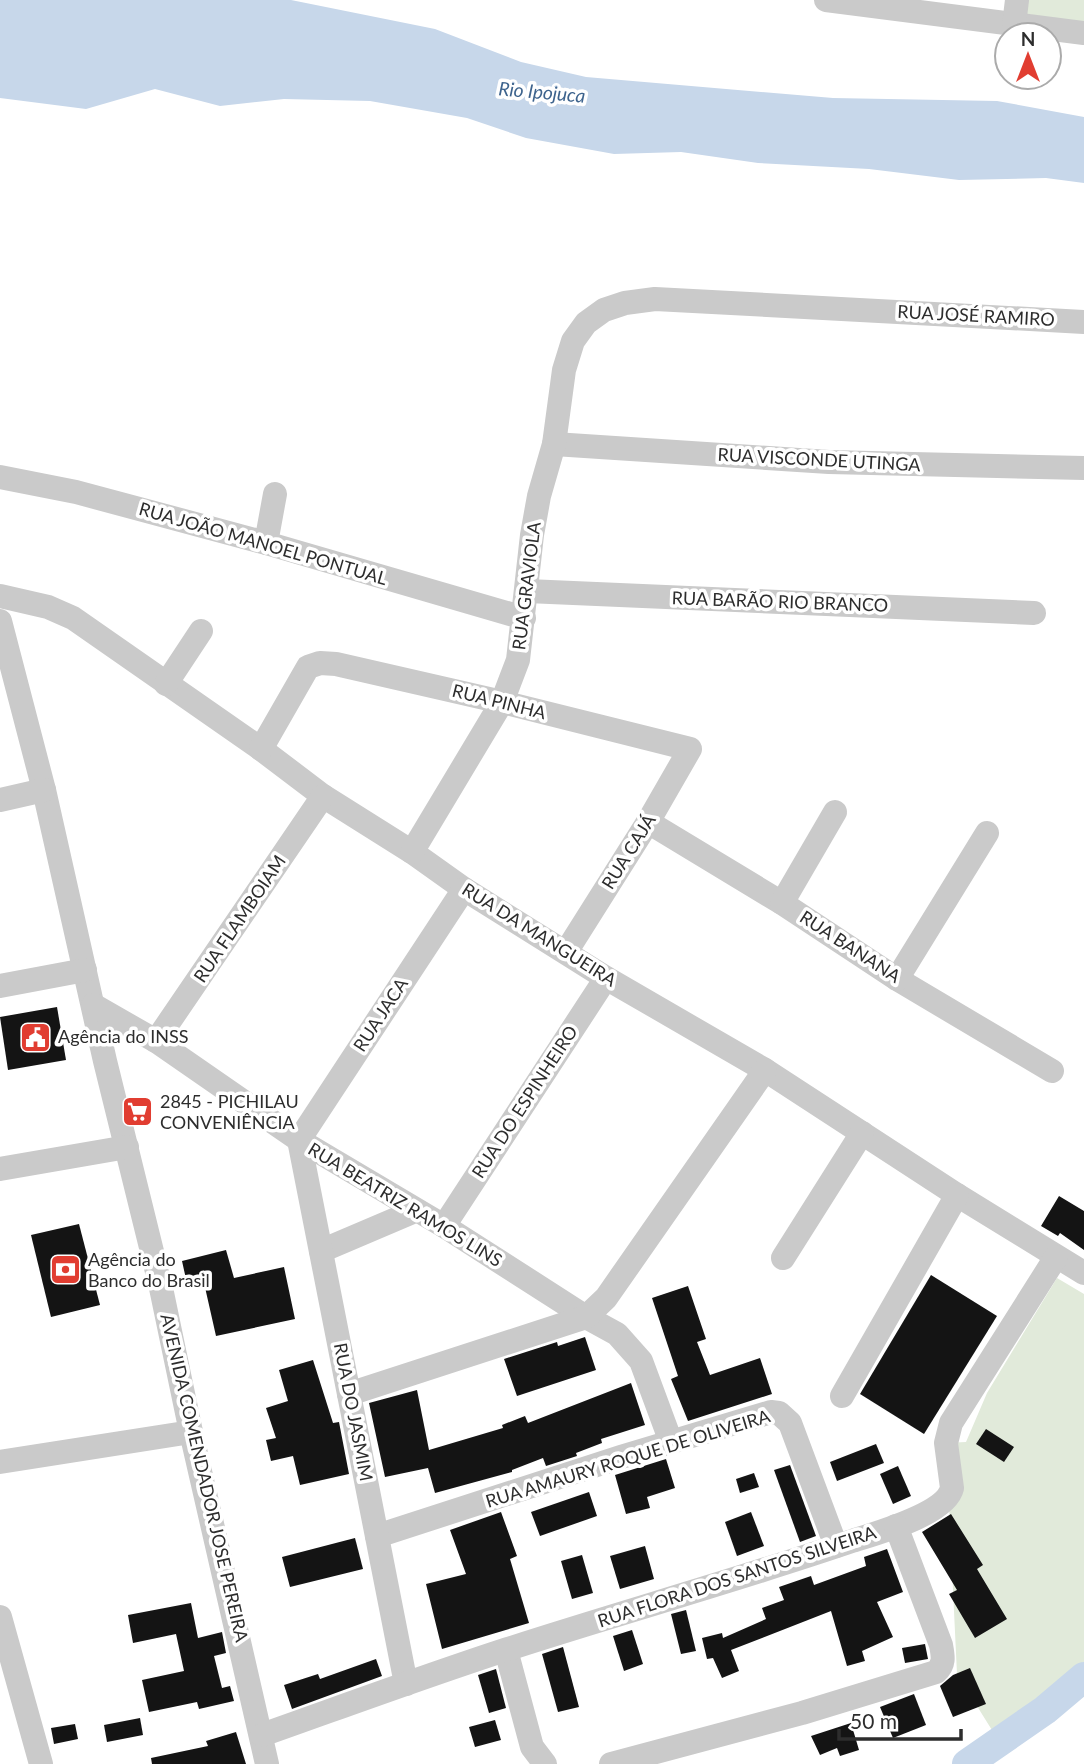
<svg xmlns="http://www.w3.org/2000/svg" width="1084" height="1764" font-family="Lato,sans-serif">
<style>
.green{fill:#e1eada}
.water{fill:#c7d7ea}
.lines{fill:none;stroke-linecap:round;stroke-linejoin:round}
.river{stroke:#c7d7ea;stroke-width:30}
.building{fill:#141414}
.minor{stroke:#cacaca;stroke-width:24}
.labels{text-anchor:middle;stroke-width:7;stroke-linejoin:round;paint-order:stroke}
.street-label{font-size:18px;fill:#2d2d2d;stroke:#fff}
.poi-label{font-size:18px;fill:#2d2d2d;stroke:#fff;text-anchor:start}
.water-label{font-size:19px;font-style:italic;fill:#3d638d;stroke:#fff}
</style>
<rect width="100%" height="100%" fill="#fff"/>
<g class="green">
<polygon points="1026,0 1084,0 1084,22 1025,14"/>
<polygon points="1057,1278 1084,1294 1084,1688 1005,1751 957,1674 946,1443 966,1442 987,1393"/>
</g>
<polygon class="water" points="0,0 291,0 435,29 521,62 586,77 833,98 997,101 1084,117 1084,183 1046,178 959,180 869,169 758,163 681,152 614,154 526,138 467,118 370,101 284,99 220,106 155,89 86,109 0,98"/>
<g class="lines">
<polyline class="river" points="967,1764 1045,1710 1084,1677"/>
</g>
<g class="building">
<polygon points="57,1007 66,1060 8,1070 0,1017"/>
<polygon points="1059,1196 1084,1211 1084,1250 1060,1233 1058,1236 1041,1226"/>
<polygon points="79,1224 100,1305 51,1317 31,1235"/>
<polygon points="226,1250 234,1278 284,1267 295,1319 216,1336 202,1274 186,1279 182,1261"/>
<polygon points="931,1275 997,1316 924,1434 860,1394"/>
<polygon points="688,1286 706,1339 697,1342 710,1375 760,1358 772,1394 688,1421 671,1379 678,1376 652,1298"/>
<polygon points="585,1337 596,1370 517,1396 504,1359 557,1342 558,1346"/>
<polygon points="313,1360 333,1423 339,1422 349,1474 300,1485 293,1456 271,1461 266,1440 276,1438 266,1408 288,1401 279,1370"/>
<polygon points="631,1383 645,1425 601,1439 602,1443 576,1453 577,1456 546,1466 543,1458 512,1470 512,1472 435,1493 428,1468 385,1477 369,1403 417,1390 429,1450 503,1428 502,1425 525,1416 528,1423"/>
<polygon points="986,1429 1014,1447 1004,1462 976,1444"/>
<polygon points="876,1444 884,1463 837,1481 830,1462"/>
<polygon points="666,1459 675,1488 647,1497 650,1508 626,1514 615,1475"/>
<polygon points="790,1465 816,1536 800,1542 774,1470"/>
<polygon points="898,1466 911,1496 893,1504 880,1474"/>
<polygon points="754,1473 759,1487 740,1493 736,1479"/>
<polygon points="589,1492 597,1516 540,1536 531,1512"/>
<polygon points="501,1512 517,1556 510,1559 529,1623 442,1649 426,1584 466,1574 450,1530"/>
<polygon points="751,1512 764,1546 737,1556 725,1522"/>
<polygon points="951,1514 983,1565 977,1569 1007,1619 975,1638 949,1594 957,1590 922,1532"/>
<polygon points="355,1538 363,1569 290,1587 282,1557"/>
<polygon points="645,1546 654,1579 620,1589 610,1556"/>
<polygon points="887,1549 903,1592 877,1602 893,1637 862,1651 865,1661 847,1666 831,1611 731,1650 739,1671 722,1678 713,1658 707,1659 702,1638 722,1633 723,1638 766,1619 762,1608 784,1600 779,1587 811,1576 814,1585 866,1566 864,1557"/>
<polygon points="582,1555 593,1593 572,1599 561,1561"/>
<polygon points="191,1603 198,1638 222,1632 226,1653 214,1656 222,1688 230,1686 234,1701 199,1709 197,1702 149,1712 142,1680 184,1671 176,1634 133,1643 128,1615"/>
<polygon points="686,1610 696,1651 681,1654 671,1614"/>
<polygon points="632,1630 643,1664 624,1671 613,1636"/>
<polygon points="925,1644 928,1659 905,1663 902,1648"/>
<polygon points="563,1647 579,1707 558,1712 542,1654"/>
<polygon points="376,1659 382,1676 292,1709 284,1685 318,1674 320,1679"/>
<polygon points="970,1668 986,1704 953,1717 940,1686 953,1675"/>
<polygon points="496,1669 506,1708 489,1713 478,1675"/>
<polygon points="914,1694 926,1725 893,1738 880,1707"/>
<polygon points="140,1718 143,1735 107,1742 104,1725"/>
<polygon points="495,1720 501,1740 475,1747 469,1727"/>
<polygon points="851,1723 859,1750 840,1756 837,1748 820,1755 811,1736"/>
<polygon points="75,1724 78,1739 54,1744 51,1728"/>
<polygon points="236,1732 246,1764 152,1764 151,1758 208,1746 206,1741"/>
</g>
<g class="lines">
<g class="minor">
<polyline points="826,0 1084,33"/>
<polyline points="1014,25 1017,0"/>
<polyline points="554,444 829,462 1084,468"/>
<polyline points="0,477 76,492 266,543 524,618"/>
<polyline points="266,543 275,494"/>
<polyline points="527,591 1034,613"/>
<polyline points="0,596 48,607 73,618 261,749 323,796 412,852 464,889 606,978 765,1070 957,1195 1084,1273"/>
<polyline points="0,621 44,790 105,1061 161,1288 191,1432 267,1764"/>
<polyline points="166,684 201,631"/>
<polyline points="261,749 308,667 320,663 336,664 502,702 690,749 648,822 566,952"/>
<polyline points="0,800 44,790"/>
<polyline points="648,822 782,903 897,979 1052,1071"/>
<polyline points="412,852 502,702 518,660 532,535 539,496 554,444 564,370 573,341 586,323 604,310 625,303 655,299 1084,322"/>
<polyline points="782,903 835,812"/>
<polyline points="897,979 987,833"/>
<polyline points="0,986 85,970"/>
<polyline points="93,1005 156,1041 299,1140 444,1226 586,1317 617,1334 641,1361 671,1442"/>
<polyline points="156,1041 323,796"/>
<polyline points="0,1169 127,1147"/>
<polyline points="444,1226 606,978"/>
<polyline points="321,1251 415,1211"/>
<polyline points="783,1258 862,1133"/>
<polyline points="349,1394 586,1317 606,1298 765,1070"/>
<polyline points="842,1396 957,1195"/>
<polyline points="0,1462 191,1432"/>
<polyline points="377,1536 621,1457 771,1412 779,1413 790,1423 836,1546"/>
<polyline points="0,1617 41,1764"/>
<polyline points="506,1650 532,1747 545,1764"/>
<polyline points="406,1684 299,1140 464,889"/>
<path d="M262,1735c82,-29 163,-59 246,-86 114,-37 230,-69 344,-108 25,-8 94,-27 100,-53l-6,-45 5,-20 105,-166"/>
<path d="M611,1764l191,-51 134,-41c9,-8 7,-16 5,-27l-45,-119"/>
</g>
</g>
<defs>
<symbol id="civic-square" viewBox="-11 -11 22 22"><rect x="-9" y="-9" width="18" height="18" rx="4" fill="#e13d31" stroke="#fff"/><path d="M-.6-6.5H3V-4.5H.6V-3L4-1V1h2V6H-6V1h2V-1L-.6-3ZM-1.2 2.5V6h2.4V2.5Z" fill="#fff"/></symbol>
<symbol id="supermarket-square" viewBox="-11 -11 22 22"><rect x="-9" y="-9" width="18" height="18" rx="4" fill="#e13d31" stroke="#fff"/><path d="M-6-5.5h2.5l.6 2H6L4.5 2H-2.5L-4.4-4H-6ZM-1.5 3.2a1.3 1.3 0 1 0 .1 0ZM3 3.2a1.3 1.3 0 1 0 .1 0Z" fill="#fff"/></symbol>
<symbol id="bank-square" viewBox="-11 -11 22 22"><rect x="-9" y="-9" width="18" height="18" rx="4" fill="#e13d31" stroke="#fff"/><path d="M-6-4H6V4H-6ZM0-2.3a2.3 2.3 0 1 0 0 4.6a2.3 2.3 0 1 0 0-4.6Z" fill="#fff"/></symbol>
</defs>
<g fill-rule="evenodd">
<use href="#civic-square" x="18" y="1020" width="35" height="35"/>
<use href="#supermarket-square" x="120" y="1094" width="35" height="35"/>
<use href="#bank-square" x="48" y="1252" width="35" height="35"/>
</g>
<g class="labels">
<g class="street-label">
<text transform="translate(976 316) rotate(3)" y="6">RUA JOSÉ RAMIRO</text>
<text transform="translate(819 460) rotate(3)" y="6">RUA VISCONDE UTINGA</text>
<text transform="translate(263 544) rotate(16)" y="6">RUA JOÃO MANOEL PONTUAL</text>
<text transform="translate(527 586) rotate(-83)" y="6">RUA GRAVIOLA</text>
<text transform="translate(780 602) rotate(2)" y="6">RUA BARÃO RIO BRANCO</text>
<text transform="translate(499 702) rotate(14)" y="6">RUA PINHA</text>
<text transform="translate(629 852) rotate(-58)" y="6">RUA CAJÁ</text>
<text transform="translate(240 919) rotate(-56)" y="6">RUA FLAMBOIAM</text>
<text transform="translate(539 935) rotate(32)" y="6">RUA DA MANGUEIRA</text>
<text transform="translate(850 947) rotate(33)" y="6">RUA BANANA</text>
<text transform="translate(381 1015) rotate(-57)" y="6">RUA JACA</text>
<text transform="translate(525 1102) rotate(-57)" y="6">RUA DO ESPINHEIRO</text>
<text transform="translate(405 1205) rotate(31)" y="6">RUA BEATRIZ RAMOS LINS</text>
<text transform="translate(353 1412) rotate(79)" y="6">RUA DO JASMIM</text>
<text transform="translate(628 1459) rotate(-17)" y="6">RUA AMAURY ROQUE DE OLIVEIRA</text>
<text transform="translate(204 1478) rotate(77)" y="6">AVENIDA COMENDADOR JOSE PEREIRA</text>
<text transform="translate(737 1577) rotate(-18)" y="6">RUA FLORA DOS SANTOS SILVEIRA</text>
</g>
<g class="poi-label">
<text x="58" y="1043">Agência do INSS</text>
<text x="160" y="1108">2845 - PICHILAU<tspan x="160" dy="21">CONVENIÊNCIA</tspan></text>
<text x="88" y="1266">Agência do<tspan x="88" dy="21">Banco do Brasil</tspan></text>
</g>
<g class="water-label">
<text transform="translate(542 92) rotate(5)" y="7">Rio Ipojuca</text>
</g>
</g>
<g transform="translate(1028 56)"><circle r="33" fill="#ffffff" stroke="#ababab" stroke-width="2"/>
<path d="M0-5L12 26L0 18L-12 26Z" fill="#e13d31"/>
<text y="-10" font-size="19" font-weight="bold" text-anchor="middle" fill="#2d2d2d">N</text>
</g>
<path d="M839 1729v10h122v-10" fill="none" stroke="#2d2d2d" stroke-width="3.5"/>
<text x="850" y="1729" font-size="21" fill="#2d2d2d" stroke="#ffffff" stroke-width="5" paint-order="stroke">50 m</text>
</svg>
